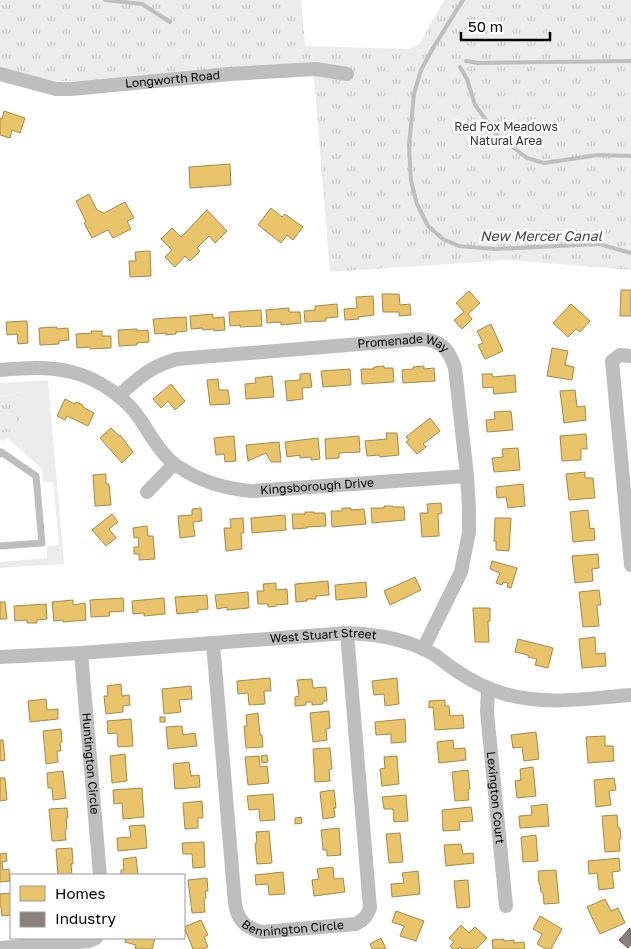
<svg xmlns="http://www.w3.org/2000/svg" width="631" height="949" font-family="'Golos Text',sans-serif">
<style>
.grass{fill:#ececec}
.park{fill:url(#park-tufts)}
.homes{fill:#e9c46a;stroke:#a3894a}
.industry{fill:#8a817c;stroke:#615a57}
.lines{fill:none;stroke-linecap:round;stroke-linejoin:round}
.stream{stroke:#bfbfbf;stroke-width:4}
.lane{stroke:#bebebe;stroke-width:7}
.street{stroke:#bebebe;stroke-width:14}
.labels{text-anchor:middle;stroke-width:5;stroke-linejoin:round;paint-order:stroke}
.street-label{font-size:12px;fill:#000;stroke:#fff}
.park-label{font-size:12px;fill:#333;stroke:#fff}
.water-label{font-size:14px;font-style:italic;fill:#444;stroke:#fff}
</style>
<defs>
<pattern id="park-tufts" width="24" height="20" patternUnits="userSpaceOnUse" patternTransform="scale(1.25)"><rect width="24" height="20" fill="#ececec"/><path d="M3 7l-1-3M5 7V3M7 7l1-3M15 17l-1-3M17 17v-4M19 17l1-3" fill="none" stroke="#c9c9c9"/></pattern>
</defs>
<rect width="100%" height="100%" fill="#fff"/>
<polygon class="grass" points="48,380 64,564 0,568 0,562 47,558 47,546 59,545 53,482 43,482 42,469 7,438 3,442 0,439 0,433 9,432 18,394 0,396 0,383"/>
<g class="park">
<polygon points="0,0 301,0 305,46 409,49 419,44 444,0 631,0 631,270 508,260 330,272 314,78 310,63 94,81 56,81 31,77 0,67"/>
<polygon points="18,394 20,419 9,432 0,433 0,396"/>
</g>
<g class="homes">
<polygon points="4,111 25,118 20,133 12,130 10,138 0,135 0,118 2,119"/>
<polygon points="230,164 231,185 190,188 189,167"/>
<polygon points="89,194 97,210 104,213 125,202 134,218 127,221 131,229 113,238 108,230 92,238 84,223 86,222 76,201"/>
<polygon points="271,208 282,217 285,214 303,227 293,240 287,235 281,243 258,225"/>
<polygon points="207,210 227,231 215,243 209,236 197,248 200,251 190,261 185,256 175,267 165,257 172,250 161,239 172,228 181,237"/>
<polygon points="150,251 151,276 130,277 129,261 136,261 135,252"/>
<polygon points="621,290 631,290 631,316 620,316"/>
<polygon points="469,291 480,303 468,314 472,319 462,329 454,320 464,312 456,303"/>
<polygon points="382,294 399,294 400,305 410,304 411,315 399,316 399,312 383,312"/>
<polygon points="373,296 374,315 358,317 359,319 345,320 344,309 357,308 356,297"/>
<polygon points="337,304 338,317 326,318 326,321 305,322 304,311 315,310 315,306"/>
<polygon points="571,304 590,321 580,332 576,329 568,337 553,323"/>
<polygon points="289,308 289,312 300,312 301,323 281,325 281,322 267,323 266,310"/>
<polygon points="261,310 262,326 240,327 240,325 230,326 229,312"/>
<polygon points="213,314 213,318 224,317 225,330 214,331 214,329 203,330 203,328 191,329 190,316"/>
<polygon points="186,317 187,331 176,332 176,334 166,335 166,333 155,334 153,319"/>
<polygon points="27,321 28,343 18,344 17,334 7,335 6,322"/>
<polygon points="491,324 503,351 485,359 478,345 483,343 477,331"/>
<polygon points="57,327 57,329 68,328 69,340 59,341 59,344 40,345 39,328"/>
<polygon points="137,329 137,331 148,330 149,342 137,343 137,345 119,346 118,330"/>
<polygon points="91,331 102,331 102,336 111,336 111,348 90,349 90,347 77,348 76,334 92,333"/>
<polygon points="552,348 568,351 565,365 574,367 572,380 547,376"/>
<polygon points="384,366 384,368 393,368 394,382 362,384 361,369 374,369 374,367"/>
<polygon points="424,366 424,369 434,368 435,381 403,383 402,370 413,369 413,367"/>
<polygon points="350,369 351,385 323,387 321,371"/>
<polygon points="310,373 312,387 302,388 303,399 287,401 285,381 300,380 300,374"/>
<polygon points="482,374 492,374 493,377 515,375 516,392 494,394 493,387 483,388"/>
<polygon points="272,376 274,397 246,399 245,384 256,383 255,378"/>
<polygon points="218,379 219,390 228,390 230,404 210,405 207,380"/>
<polygon points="171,384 185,401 175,410 168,401 161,408 153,399"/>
<polygon points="575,390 577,407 585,406 586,420 564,423 560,391"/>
<polygon points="65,399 75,404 76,402 83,405 83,407 94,413 88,426 67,416 65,420 57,416"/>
<polygon points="511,411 513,430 487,432 486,420 495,419 494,412"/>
<polygon points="430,418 440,431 423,444 426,447 417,454 406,442 409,440 406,437"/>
<polygon points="111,428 119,436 120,435 133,452 122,463 100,438"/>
<polygon points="386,433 397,433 399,455 380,457 379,455 367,456 365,441 387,439"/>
<polygon points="586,434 587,449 581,449 581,460 562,461 560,436"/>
<polygon points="234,436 236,461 225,462 224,454 216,455 214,438"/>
<polygon points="359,436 360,452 339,453 339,458 326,459 325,439"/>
<polygon points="318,438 320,459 311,460 311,457 300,458 300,455 287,457 285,442"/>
<polygon points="279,442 281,462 271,462 266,453 248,461 246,445"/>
<polygon points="518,448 520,470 494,472 492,458 503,457 502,449"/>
<polygon points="585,472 585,478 593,478 595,498 569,500 566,474"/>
<polygon points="106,474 106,484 109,484 111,505 95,506 93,475"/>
<polygon points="523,484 525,506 508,508 506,497 497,498 496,487"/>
<polygon points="441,503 442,513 438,514 439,536 422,537 420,513 428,513 427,504"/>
<polygon points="384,506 393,506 393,507 404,507 405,520 372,523 371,508 384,508"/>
<polygon points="201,508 202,521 193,522 195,536 180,538 178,516 192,515 192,509"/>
<polygon points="342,508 351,508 351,510 364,509 366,524 332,527 331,511 342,511"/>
<polygon points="588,510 590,529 594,528 595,540 573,542 570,512"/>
<polygon points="305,512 314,512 314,513 325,513 326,526 307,527 307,528 293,529 292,514 305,514"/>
<polygon points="112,514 118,522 109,529 116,538 106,546 92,530"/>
<polygon points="285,515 286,530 252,533 251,518"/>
<polygon points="243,518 244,533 241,533 242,549 226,551 224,528 231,528 230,519"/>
<polygon points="495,518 511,518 509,551 496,550 496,541 494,541"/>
<polygon points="147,526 148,536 153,536 155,559 139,560 139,554 134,554 134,547 139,547 138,537 134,538 133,528"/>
<polygon points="598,554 599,568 592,569 593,581 575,583 572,556"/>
<polygon points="492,561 517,568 511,588 507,587 508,583 503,582 502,585 496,583 500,573 490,569"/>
<polygon points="415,577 421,590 390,605 384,591"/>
<polygon points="328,581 329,595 316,596 316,599 307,599 307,601 296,602 295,584"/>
<polygon points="366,582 367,597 336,600 335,585"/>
<polygon points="276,583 276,590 287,589 288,604 276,605 276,606 268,607 268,604 258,604 257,591 264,591 263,584"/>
<polygon points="599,590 601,605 597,605 599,626 583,627 579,592"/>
<polygon points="248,592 249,608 227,610 227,607 217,609 215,595"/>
<polygon points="207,595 208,609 197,610 198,612 177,614 175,597"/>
<polygon points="123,598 124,611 109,612 110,616 91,617 90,600"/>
<polygon points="164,598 165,614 144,616 144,613 133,614 132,601"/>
<polygon points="73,600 73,605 85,603 86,620 63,622 63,620 54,621 52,602"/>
<polygon points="0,602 5,602 7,619 0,619"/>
<polygon points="46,604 47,619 37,620 37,623 27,623 27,620 15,621 14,606"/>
<polygon points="473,608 490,608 490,621 488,621 489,642 475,642"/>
<polygon points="595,637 596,654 605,653 606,666 582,668 579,639"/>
<polygon points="518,639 553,648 548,668 535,665 537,659 528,657 528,655 515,652"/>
<polygon points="270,678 271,691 264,691 265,704 249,705 248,693 238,694 237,681"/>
<polygon points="397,678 399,704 385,706 384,694 374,695 372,681"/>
<polygon points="312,679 313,688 326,687 327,701 323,701 323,704 312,705 312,702 306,702 306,705 295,706 295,697 299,696 297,680"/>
<polygon points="121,684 122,696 129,695 130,705 123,706 123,712 106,714 104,696 108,696 107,686"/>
<polygon points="191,686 192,699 179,700 181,712 164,714 162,689"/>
<polygon points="46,699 47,710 58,709 58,719 30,722 28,701"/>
<polygon points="445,700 445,706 449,706 450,716 463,715 464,728 435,730 433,707 429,708 429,701"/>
<polygon points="329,711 330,728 326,729 327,740 313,742 310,713"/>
<polygon points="258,713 260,735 262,735 263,747 246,748 244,726 247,726 246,715"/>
<rect x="160" y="717" width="5" height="5"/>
<polygon points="131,719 133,746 118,747 117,733 108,734 107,721"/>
<polygon points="405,719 406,742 391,743 391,734 376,735 375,722"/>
<polygon points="182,726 183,735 195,733 197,746 168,749 166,727"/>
<polygon points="61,729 62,742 60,743 61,751 57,751 58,762 46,764 43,731"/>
<polygon points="536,732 539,759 524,761 522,747 513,748 511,735"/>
<polygon points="605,736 605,746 613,746 614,761 588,763 586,737"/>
<polygon points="0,740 3,740 5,760 0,761"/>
<polygon points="453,740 454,749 465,748 466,760 439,763 437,742"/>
<polygon points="330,748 332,769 329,770 330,781 315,782 313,749"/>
<polygon points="125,754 127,781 112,783 110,756"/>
<polygon points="267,755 268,762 262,763 261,756"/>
<polygon points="259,756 260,767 267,766 269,783 248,785 245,757"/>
<polygon points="397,756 399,784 382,786 380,769 385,768 384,757"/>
<polygon points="189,762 191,776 199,775 200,787 175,789 173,764"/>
<polygon points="533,767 536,796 517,798 515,781 521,780 520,769"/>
<polygon points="468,770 470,789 468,790 469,800 455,801 452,772"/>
<polygon points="63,771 66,798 53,800 52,788 48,788 47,773"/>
<polygon points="0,778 5,778 7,800 0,801"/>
<polygon points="614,778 616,790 609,791 611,805 596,807 594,780"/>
<polygon points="142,788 144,817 123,819 122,803 114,804 113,790"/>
<polygon points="334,790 336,808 334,808 335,817 323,819 320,792"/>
<polygon points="273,794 275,820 260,821 259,809 249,810 247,796"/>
<polygon points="406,795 408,821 394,822 393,809 384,809 382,797"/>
<polygon points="202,801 203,818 198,818 198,828 185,829 183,803"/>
<polygon points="547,804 549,826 520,828 519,816 532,815 531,806"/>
<polygon points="471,807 473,821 459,822 460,830 443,831 442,810"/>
<polygon points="67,808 68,818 66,818 67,829 65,830 66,840 52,841 49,809"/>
<polygon points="617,815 618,828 620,828 621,839 619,839 620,851 605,852 602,816"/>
<polygon points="301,817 302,823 295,824 295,818"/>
<polygon points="145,825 147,848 118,851 117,838 131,837 129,826"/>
<polygon points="339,828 341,855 327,856 327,850 323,850 321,830"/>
<polygon points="269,831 272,863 257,864 255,843 257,843 256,832"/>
<polygon points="400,833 403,862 389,863 386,834"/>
<polygon points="536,835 538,861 523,862 521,837"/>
<polygon points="204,842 205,867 193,868 192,854 183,854 182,843"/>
<polygon points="461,844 463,854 473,853 474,863 446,866 444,845"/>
<polygon points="72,848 73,864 71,864 72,875 58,875 56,849"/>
<polygon points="6,853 7,861 2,862 3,870 9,869 10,881 0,882 0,854"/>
<polygon points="136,857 138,875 121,875 121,870 124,870 123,859"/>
<polygon points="619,858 620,871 612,872 614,888 599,890 597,873 589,874 588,861"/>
<polygon points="333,867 334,879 343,878 345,892 314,896 312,880 319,879 317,869"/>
<polygon points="556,870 559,903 544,904 543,893 541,892 540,884 539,884 538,871"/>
<polygon points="418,871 420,894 392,897 391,884 404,883 402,873"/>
<polygon points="283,872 285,894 269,895 268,884 256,885 255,875"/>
<polygon points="207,878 208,891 205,891 206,898 204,899 205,912 192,913 188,880"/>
<polygon points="468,880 470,907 457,908 454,881"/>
<polygon points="11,893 11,915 2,916 1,906 0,906 0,894"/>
<polygon points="605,899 611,911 618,908 625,923 600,934 587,907"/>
<polygon points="396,911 424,921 416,941 400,936 404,926 392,922"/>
<polygon points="540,916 562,929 551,949 546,949 537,944 542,934 533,929"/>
<polygon points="201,920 208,935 204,937 208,947 203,949 193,949 184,927"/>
<polygon points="461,925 469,933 475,927 487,938 476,949 462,949 460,947 458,949 453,949 450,946 454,942 449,938"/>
<polygon points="126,938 151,938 155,939 152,949 135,949 136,945 125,942"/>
<polygon points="381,938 386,949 372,949 370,944"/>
<polygon points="504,939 504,941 514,940 514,943 524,942 525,949 493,949 492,940"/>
</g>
<polygon class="industry" points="630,928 631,944 628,948 619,940"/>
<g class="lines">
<g class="stream">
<polyline points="105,0 142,4 170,22"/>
<polyline points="463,0 433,48 421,70 414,94 409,146 411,181 417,204 428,226 443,239 459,246 495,249 599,244 631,253"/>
<polyline points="466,61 478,63 631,61"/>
<polyline points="460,67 467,79 475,105 497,135 527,158 544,163 598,155 631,156"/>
</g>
<polyline class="lane" points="0,454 1,452 36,476 42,543 0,546"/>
<g class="street">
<path id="s1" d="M0,74l56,15h15l159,-15 86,-5 31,5"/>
<polyline points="631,356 620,355 612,361 631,565"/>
<path id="s2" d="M0,370c24,-2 48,-4 72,2 27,7 55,26 70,50 9,14 18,30 32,42 4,3 9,5 13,8 21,12 41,17 65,19l215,-15"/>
<path id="s3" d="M118,396c21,-18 31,-29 59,-37l243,-20c21,1 29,10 35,29l12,108 2,33v23l-8,40 -38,77"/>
<polyline points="147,492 174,464"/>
<path id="s4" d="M213,643l22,261c3,17 11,24 27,28l94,-8c8,-4 11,-8 14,-16l-23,-275"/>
<path id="s5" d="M81,653l19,222"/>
<path id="s6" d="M0,657l81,-4 266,-20c30,1 61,6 88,22 7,5 14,11 22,16 14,10 31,18 48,23 41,12 85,4 126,1"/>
<path id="s7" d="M488,688l-1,24 19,194"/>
<polyline points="0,948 89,941 96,938"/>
</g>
</g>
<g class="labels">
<g class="street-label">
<text dy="4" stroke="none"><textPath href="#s1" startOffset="175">Longworth Road</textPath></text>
<text dy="4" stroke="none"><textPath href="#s3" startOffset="298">Promenade Way</textPath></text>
<text dy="4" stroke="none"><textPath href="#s2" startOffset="362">Kingsborough Drive</textPath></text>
<text dy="4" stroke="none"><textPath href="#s6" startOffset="324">West Stuart Street</textPath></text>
<text dy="4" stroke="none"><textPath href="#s5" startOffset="111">Huntington Circle</textPath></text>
<text dy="4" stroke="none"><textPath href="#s7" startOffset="110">Lexington Court</textPath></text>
<text dy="4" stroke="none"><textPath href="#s4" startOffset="334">Bennington Circle</textPath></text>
</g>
<g class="park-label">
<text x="506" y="131">Red Fox Meadows<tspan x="506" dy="14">Natural Area</tspan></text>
</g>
<g class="water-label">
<text x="541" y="241">New Mercer Canal</text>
</g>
</g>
<rect x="10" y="874" width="175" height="65" fill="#ffffff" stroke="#999999"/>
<rect x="20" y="886" width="25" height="15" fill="#e9c46a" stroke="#999999"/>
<text x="55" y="899" font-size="15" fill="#000000">Homes</text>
<rect x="20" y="912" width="25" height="15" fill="#8a817c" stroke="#999999"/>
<text x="55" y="924" font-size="15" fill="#000000">Industry</text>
<path d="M461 32v8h89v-8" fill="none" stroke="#000000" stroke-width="2.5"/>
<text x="468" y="32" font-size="15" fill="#000000" stroke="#ffffff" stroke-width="4" paint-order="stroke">50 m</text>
</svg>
